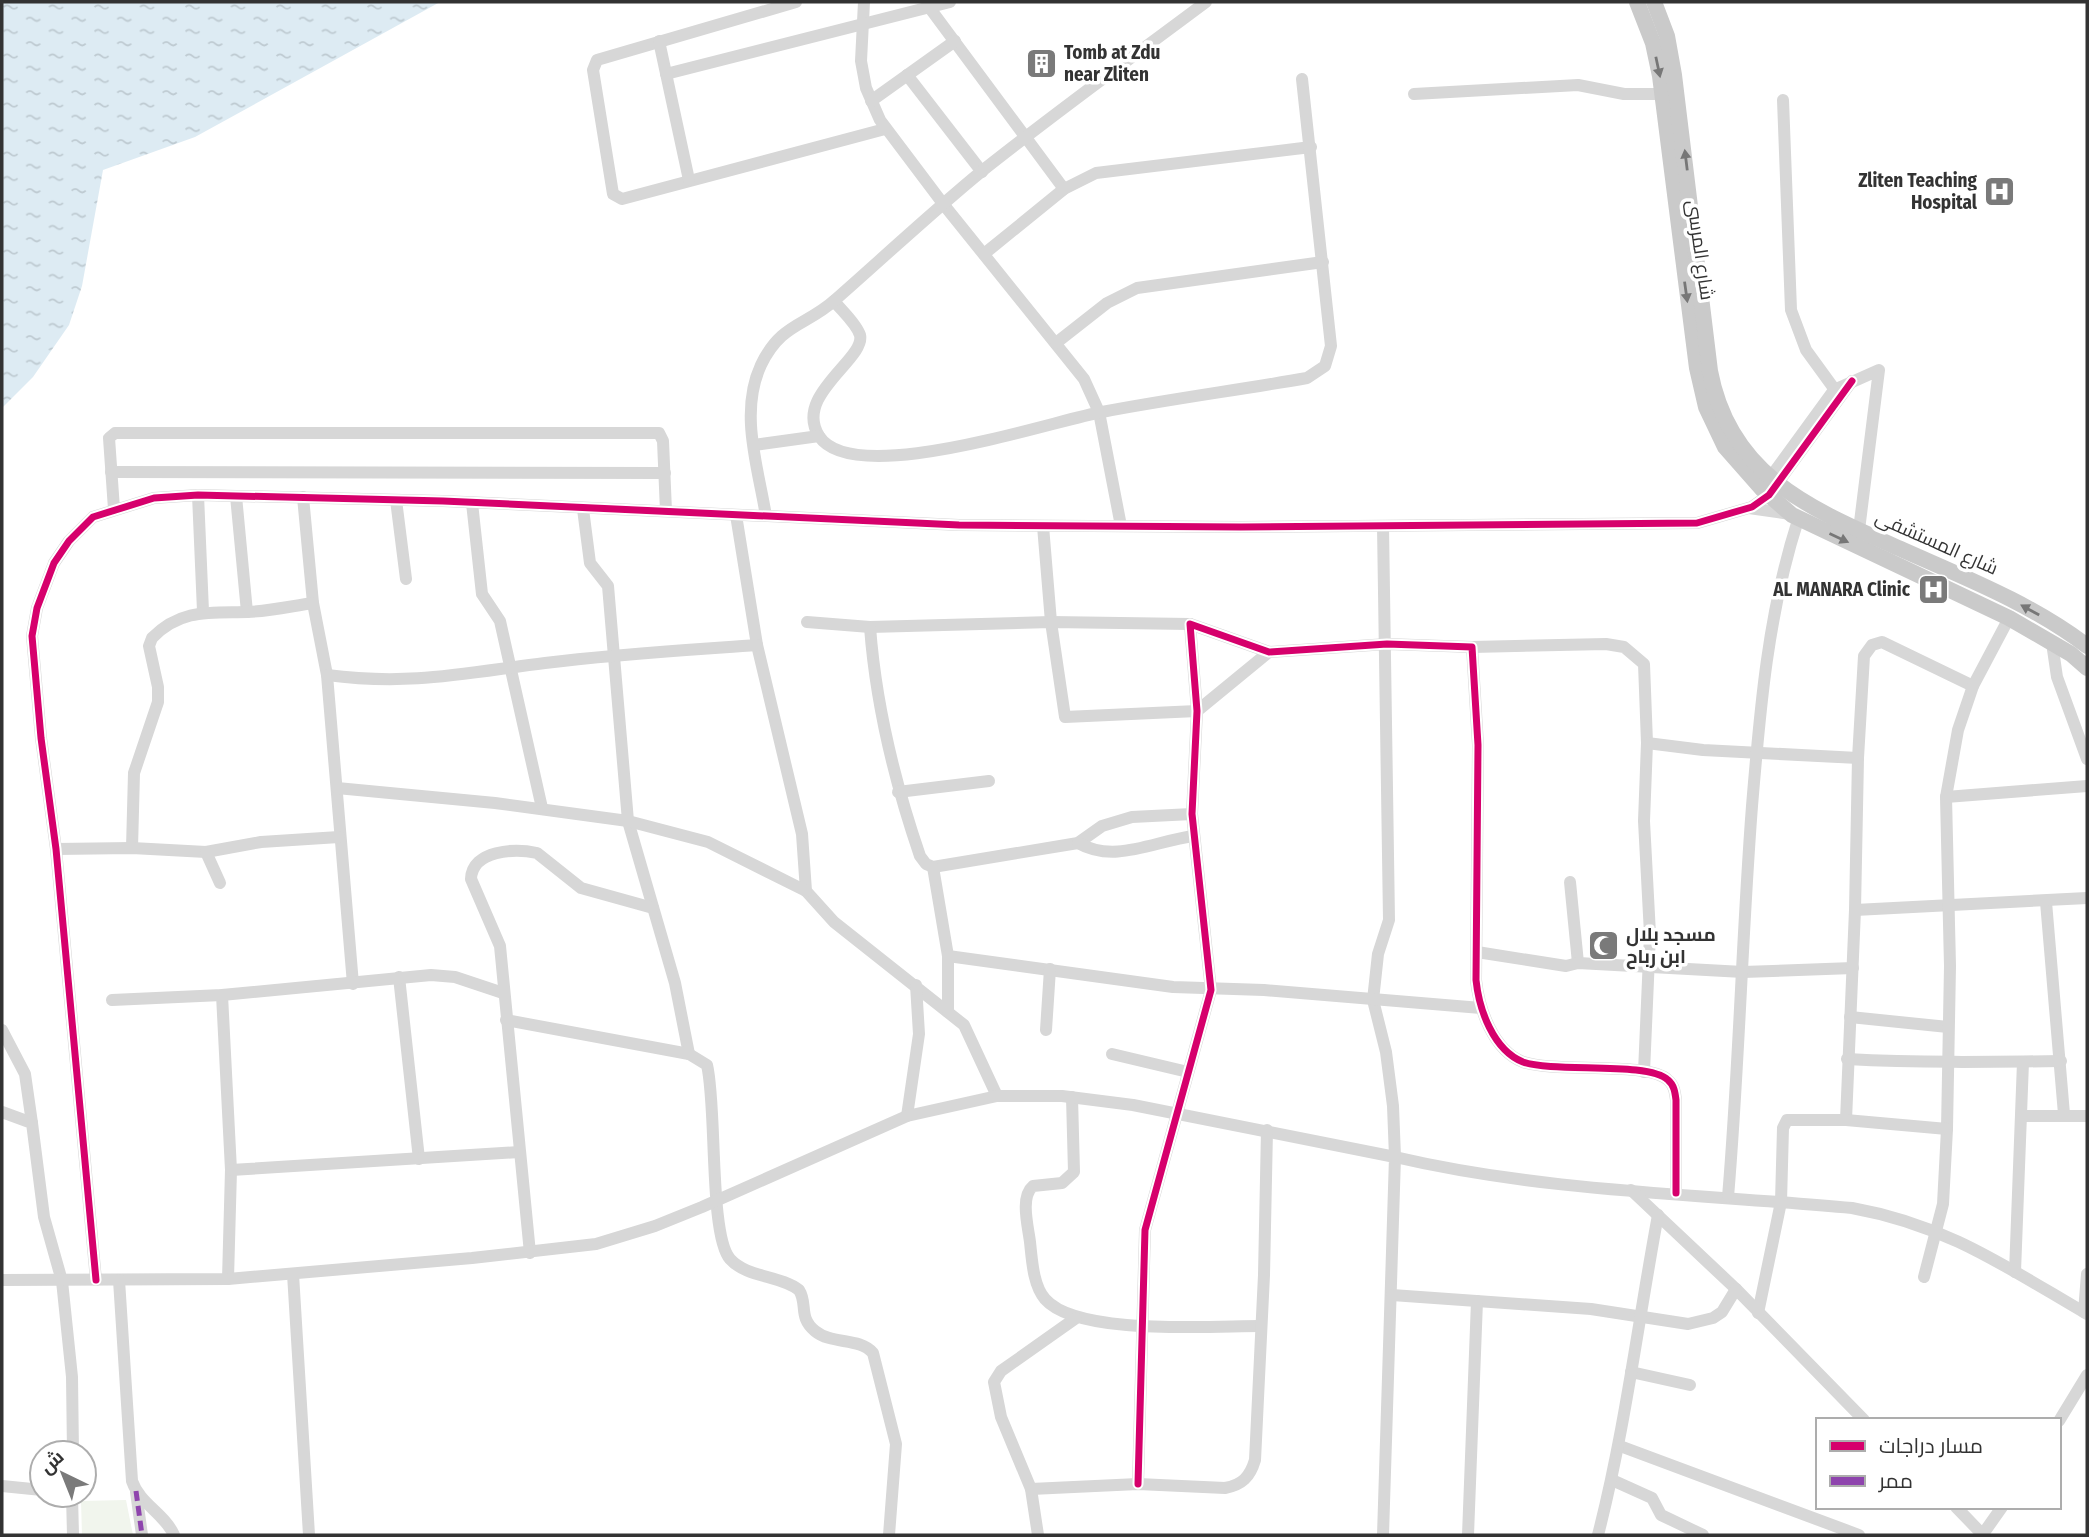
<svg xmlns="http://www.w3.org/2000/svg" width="2089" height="1537" font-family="'Fira Sans Condensed',Cairo,sans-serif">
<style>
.green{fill:#f1f5ed}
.water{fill:url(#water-ripples)}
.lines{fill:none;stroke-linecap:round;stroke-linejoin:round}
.minor{stroke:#d7d7d7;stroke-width:12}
.major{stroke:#cacaca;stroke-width:16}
.quiet{stroke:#8e44ad;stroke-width:5;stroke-dasharray:10 5;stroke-linecap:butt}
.cycleway-casing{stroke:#fff;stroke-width:11}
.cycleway{stroke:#d6006c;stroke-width:7}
.oneway{fill:#777}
.labels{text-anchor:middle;stroke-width:7;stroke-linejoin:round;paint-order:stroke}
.poi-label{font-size:19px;font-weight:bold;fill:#333;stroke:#fff;text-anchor:start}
.street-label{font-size:19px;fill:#333;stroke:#fff}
</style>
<defs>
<pattern id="water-ripples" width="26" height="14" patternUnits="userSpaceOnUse" patternTransform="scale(1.75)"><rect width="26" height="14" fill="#ddebf3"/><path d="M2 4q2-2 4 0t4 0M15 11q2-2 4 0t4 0" fill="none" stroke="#becad1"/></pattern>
</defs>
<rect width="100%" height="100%" fill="#fff"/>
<polygon class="green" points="126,1500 133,1535 82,1535 81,1501"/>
<polygon class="water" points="2,2 440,2 195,137 103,170 82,286 69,325 33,377 2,408"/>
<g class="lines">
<g class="minor">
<polyline points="796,2 597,60 593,70 613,194 622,199 885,129"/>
<polyline points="864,2 861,61 866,88 880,120 944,205 1084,379 1099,412 1121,526"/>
<polyline points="929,7 1064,189"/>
<polyline points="659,41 689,180"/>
<polyline points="666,74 950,2"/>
<polyline points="907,75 982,172"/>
<polyline points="1414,94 1578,85 1624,94 1661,94"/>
<polyline points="1783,100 1791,310 1806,350 1838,394"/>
<polyline points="871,101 955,41"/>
<polyline points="984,254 1064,189 1096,173 1311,147"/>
<path d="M834,301c8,10 22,22 26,34 6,24 -67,60 -41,101 34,53 232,-15 283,-24 68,-13 137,-22 205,-34l18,-12 6,-20 -29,-267"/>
<polyline points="1056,343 1107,303 1137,288 1323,262"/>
<polyline points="754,445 819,436"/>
<polyline points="111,472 665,473"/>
<polyline points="1767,482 1834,390 1879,370 1859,530"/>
<polyline points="198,495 203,611"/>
<polyline points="236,496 247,612"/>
<polyline points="303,497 313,603 327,675 353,984"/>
<polyline points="396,500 406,579"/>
<polyline points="472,503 482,594 500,621 542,808"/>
<polyline points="1749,508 1790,514"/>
<polyline points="114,509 109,438 115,433 659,433 663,441 666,511"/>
<polyline points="583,509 590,563 608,586 628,821 675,983 689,1054"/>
<polyline points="736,515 757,645 802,834 806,891 834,922 964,1025 997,1096"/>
<path d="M766,516c-8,-49 -27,-104 -5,-151 20,-42 45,-39 74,-65 49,-43 97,-88 147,-129 73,-58 149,-113 224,-169"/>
<polyline points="1043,526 1051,622 1065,717 1197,711 1269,652"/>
<path d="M1383,526l6,394 -11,34 -5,46 13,52 7,54 2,51c150,35 305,37 457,51 95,17 154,59 235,106"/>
<polyline points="807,622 870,627 1051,622 1190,624"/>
<path d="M870,627c6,80 24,153 50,229l6,8 7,3 145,-24 24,-17 30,-9 60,-3"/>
<polyline points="2052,643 2057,677 2087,759"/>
<polyline points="1472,647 1606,644 1624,647 1644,664 1647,743 1644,821 1650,934 1644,1072"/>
<path d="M327,675c83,11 138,-2 218,-12 70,-9 141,-13 212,-18"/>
<polyline points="1647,743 1703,750 1858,758"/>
<polyline points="337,788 495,803 628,821 708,842 806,891"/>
<polyline points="898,792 989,781"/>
<polyline points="1946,797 2087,786"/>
<path d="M1078,843c37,21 76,-2 116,-7"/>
<path d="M132,848l2,-75 24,-71v-15l-9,-41 3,-8c29,-30 60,-25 96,-26 22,-1 44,-6 65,-9"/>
<polyline points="56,849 132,848 206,852 261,842 339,837"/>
<polyline points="206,852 220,883"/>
<polyline points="933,867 948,956"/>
<polyline points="1570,882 1578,963"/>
<polyline points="2046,902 2064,1114"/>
<polyline points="1855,910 2087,898"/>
<polyline points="1477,952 1566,966 1578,963 1743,972 1853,968"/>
<polyline points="399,977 419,1159"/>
<polyline points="222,995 231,1170 228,1279"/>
<polyline points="112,1000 222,995 431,975 455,977 503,993"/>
<polyline points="948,1012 948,956 1173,987 1264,990 1481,1008"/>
<polyline points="1850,1017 1948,1027"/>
<path d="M506,1020l183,34 18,11c10,41 2,170 23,194 17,19 50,16 69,31 9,14 -1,27 16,41 17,14 44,6 58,22l23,91 -7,91"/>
<polyline points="2,1030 25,1074 32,1123"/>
<polyline points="1046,1030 1050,969"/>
<polyline points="1112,1054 1188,1072"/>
<path d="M1847,1059c71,4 142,3 214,2"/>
<path d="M1072,1097l2,75 -12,11 -29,3c-13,11 -5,40 -3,56 2,18 3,43 15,57 32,37 166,27 215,27"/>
<polyline points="2,1112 32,1123 44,1217 62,1281 72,1377 73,1453"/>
<polyline points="907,1116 919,1034 916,985"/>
<polyline points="2023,1116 2087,1116"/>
<polyline points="1846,1120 1855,910 1858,758 1864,656 1872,645 1882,642 1973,686"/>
<polyline points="231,1170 519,1152"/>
<polyline points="1631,1190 1736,1289 1864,1420"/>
<path d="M1728,1197c11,-130 14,-261 24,-391 8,-97 16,-193 46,-286"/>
<path d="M530,1253l-30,-307 -29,-67c1,-29 44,-31 66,-26l44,35 72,20"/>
<polyline points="2015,1272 2023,1062"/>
<polyline points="293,1274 309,1535"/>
<polyline points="1924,1277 1943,1204 1947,1129 1950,966 1946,797 1958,730 1973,686 2009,618"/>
<polyline points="2,1280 228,1279 472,1258 596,1244 655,1226 702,1207 907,1116 997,1096 1062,1096 1133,1105 1395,1157 1383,1535"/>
<polyline points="96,1280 56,849 41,738 32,636 37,608 54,563 69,541 93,517 154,498 198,495 443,501 959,525 1241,527 1697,523 1752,507 1769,495 1852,381"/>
<path d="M119,1280l13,201c8,23 32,32 42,54"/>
<polyline points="1392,1295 1591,1309 1688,1324 1713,1318 1722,1312 1736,1289"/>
<polyline points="2084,1312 2087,1274"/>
<polyline points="1758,1313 1781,1202 1783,1128 1787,1120 1846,1120 1947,1129"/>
<polyline points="1631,1372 1690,1385"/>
<polyline points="2059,1421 2087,1375"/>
<polyline points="1620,1446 1859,1535"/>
<polyline points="1612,1480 1652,1498 1661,1515 1703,1535"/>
<path d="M1138,1484l7,-254 66,-240 -19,-176 5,-103 -7,-87 79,28 118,-8 85,3 6,98 -2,235c3,29 17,70 47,82 32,11 125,-1 145,18 6,5 7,12 8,20v93"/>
<polyline points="2,1486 42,1490"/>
<polyline points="1031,1489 1001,1417 994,1382 1001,1371 1076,1318"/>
<polyline points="136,1492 142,1535"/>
<polyline points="72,1495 73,1535"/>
<polyline points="1956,1507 1983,1535"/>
<polyline points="1983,1534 2002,1507"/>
<path d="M1038,1535l-7,-46 107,-5 87,4c17,-3 25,-11 30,-28l9,-185 3,-145"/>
<polyline points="1468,1535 1477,1301"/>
<path d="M1598,1535c27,-105 40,-213 60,-320"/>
</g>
<g class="major">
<polyline points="1637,2 1653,43 1660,76 1697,368 1706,407 1725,447 1762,489 1792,515 2009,618 2071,654 2087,668"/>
<path d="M1654,2l13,34 7,39 36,296c20,107 104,139 193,179 63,28 129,54 184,96"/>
</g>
<polyline class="quiet" points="136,1491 142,1535"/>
<defs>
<g id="cycleway">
<polyline points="96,1280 56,849 41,738 32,636 37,608 54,563 69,541 93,517 154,498 198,495 443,501 959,525 1241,527 1697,523 1752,507 1769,495 1852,381"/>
<path d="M1138,1484l7,-254 66,-240 -19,-176 5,-103 -7,-87 79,28 118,-8 85,3 6,98 -2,235c3,29 17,70 47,82 32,11 125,-1 145,18 6,5 7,12 8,20v93"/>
</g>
</defs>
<use href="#cycleway" class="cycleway-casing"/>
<use href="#cycleway" class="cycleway"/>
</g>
<defs><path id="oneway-solid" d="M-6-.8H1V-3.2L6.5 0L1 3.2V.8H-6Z" transform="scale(1.75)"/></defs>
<g class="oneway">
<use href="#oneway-solid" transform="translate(1658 67) rotate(78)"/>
<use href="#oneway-solid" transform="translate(1686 160) rotate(-97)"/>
<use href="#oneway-solid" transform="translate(1686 292) rotate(82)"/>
<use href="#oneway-solid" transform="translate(1839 538) rotate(25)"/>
<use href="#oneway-solid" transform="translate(2030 610) rotate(-151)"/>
</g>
<defs>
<symbol id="building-square" viewBox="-11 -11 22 22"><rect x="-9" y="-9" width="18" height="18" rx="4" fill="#7a7a7a" stroke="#fff"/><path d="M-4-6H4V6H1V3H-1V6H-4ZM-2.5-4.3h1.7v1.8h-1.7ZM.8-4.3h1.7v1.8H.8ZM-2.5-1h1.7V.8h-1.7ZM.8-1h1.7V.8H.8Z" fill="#fff"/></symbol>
<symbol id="hospital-square" viewBox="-11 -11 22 22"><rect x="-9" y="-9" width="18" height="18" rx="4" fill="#7a7a7a" stroke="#fff"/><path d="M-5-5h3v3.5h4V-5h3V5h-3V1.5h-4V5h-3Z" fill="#fff"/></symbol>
<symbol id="mosque-square" viewBox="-11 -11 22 22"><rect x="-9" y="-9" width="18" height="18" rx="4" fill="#7a7a7a" stroke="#fff"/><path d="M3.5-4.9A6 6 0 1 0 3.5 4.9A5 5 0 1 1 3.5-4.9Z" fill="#fff"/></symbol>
</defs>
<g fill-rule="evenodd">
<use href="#building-square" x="1024" y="46" width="35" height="35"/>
<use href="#hospital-square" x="1982" y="174" width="35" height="35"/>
<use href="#hospital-square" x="1916" y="572" width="35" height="35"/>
<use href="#mosque-square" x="1586" y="928" width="35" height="35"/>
</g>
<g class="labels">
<g class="poi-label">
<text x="1064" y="59">Tomb at Zdu<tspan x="1064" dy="22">near Zliten</tspan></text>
<text x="1977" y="187" text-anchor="end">Zliten Teaching<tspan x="1977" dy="22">Hospital</tspan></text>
<text x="1910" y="596" text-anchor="end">AL MANARA Clinic</text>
<text x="1626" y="941">مسجد بلال<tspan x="1626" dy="22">ابن رباح</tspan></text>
</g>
<g class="street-label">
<text transform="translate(1701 250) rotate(82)" y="7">شارع المرسى</text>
<text transform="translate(1937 542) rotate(24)" y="7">شارع المستشفى</text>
</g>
</g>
<rect width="2089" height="1537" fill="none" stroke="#333333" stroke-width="7"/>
<rect x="1816" y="1418" width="245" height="91" fill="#ffffff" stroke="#adadad" stroke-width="2"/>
<rect x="1830" y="1441" width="35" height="10" fill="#d6006c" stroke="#adadad" stroke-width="2"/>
<text x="1879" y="1453" font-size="21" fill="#333333">مسار دراجات</text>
<rect x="1830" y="1476" width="35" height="10" fill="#8e44ad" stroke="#adadad" stroke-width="2"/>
<text x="1879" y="1488" font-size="21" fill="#333333">ممر</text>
<g transform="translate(63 1474) rotate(317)"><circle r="33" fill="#ffffff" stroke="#adadad" stroke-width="2"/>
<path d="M0-5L12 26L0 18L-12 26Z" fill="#7a7a7a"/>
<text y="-10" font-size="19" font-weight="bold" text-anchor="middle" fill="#333333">ش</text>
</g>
</svg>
